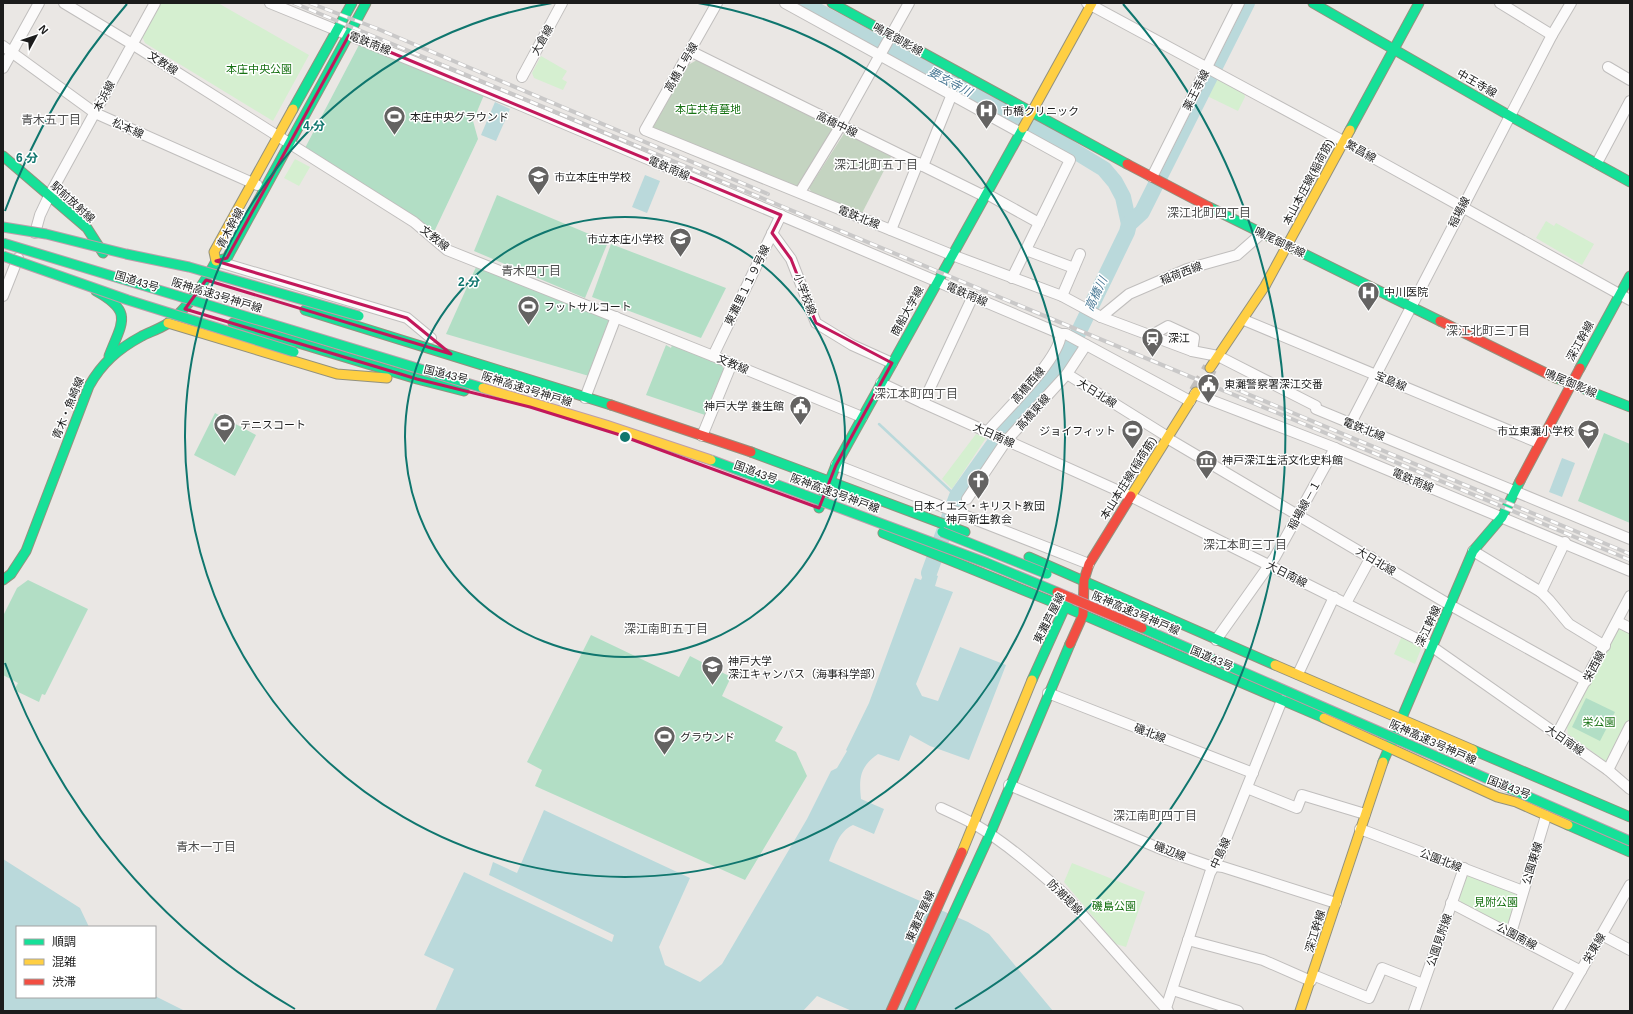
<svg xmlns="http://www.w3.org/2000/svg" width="1633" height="1014" font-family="Helvetica,'Noto Sans JP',sans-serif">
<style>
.cemetery{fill:#c4d4c1}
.park{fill:#d5efd0}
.pitch{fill:#b2dec5}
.water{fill:#bad9db}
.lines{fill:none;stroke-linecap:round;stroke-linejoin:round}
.stream{stroke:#bad9db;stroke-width:2.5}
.river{stroke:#bad9db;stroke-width:16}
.secondary-tunnel{stroke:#c1bebc;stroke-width:15;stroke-dasharray:15 8;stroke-linecap:butt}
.street-casing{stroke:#c0bebd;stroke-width:12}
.fast-casing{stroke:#93917e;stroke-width:11}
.slow-casing{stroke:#93917e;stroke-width:11}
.jam-casing{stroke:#93917e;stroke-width:11}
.street{stroke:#fcfbfb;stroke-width:10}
.fast{stroke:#16e098;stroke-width:9}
.slow{stroke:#ffcf43;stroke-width:9}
.jam{stroke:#f24e42;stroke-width:9}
.rail-casing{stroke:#c9c8c8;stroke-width:4}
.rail{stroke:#fff;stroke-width:2.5;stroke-dasharray:8;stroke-linecap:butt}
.fast-bridge-casing{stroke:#bc9eaa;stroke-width:11;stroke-linecap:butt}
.slow-bridge-casing{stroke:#bc9eaa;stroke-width:11;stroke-linecap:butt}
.jam-bridge-casing{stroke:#bc9eaa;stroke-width:11;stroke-linecap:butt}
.fast-bridge{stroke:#16e098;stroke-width:9}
.slow-bridge{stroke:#ffcf43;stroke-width:9}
.jam-bridge{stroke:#f24e42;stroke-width:9}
.marked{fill:none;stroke:#c2185b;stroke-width:3;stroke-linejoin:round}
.ring{fill:none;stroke:#0f766e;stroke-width:2}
.labels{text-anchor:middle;stroke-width:3;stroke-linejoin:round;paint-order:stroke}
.street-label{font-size:11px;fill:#1c1c1c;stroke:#fff}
.park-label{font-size:11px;fill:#177113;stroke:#fff}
.poi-label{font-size:11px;fill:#1c1c1c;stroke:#fff;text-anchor:start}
.water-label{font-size:12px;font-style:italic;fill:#4a7995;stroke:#fff}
.neighbourhood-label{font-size:12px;fill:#4f4f4f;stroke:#fff}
.centre{fill:#0f766e;stroke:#fff;stroke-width:2}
.ring-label{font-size:12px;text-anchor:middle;font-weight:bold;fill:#0f766e;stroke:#fff;stroke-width:3;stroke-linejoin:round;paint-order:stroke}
</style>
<rect width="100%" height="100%" fill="#eae7e4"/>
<g class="cemetery">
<polygon points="697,60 830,124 834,129 800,185 796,189 652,129 688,65"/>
<polygon points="845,132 892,155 861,215 813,195 809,188"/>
</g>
<g class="park">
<polygon points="160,3 218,3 309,55 273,121 145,43 142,36"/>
<polygon points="541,56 567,71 562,79 567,82 563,90 534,78 532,73"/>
<polygon points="1216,78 1244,93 1245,97 1238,111 1205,95 1213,79"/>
<polygon points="295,159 310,167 299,186 284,178"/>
<polygon points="1546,221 1554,226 1556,223 1594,244 1582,265 1536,238"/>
<polygon points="976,434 986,438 952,489 942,479"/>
<polygon points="1623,628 1630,631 1630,719 1608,763 1568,734 1567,727 1618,630"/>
<polygon points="1402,636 1418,644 1421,649 1415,664 1394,654"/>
<polygon points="1072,863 1145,892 1126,947 1116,944 1064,882"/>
<polygon points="1470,874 1514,892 1517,896 1508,924 1504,925 1462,904 1458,896 1465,877"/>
</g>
<g class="pitch">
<polygon points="360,43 484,95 473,121 478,139 434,232 416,217 305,148"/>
<polygon points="497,195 608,242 585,298 474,251"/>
<polygon points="611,244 726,288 701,338 592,297"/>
<polygon points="476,267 611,321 589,376 446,334"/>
<polygon points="666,345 671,348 672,345 720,364 725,370 705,415 646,395"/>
<polygon points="215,413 256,435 235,476 194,455"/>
<polygon points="1604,433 1630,444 1630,523 1578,501"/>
<polygon points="28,580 88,609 45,695 42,694 39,702 14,690 18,683 3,675 3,616 17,588"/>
<polygon points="591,635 679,677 690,656 731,677 722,696 783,727 775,741 796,752 807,776 745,880 535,786 542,770 527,762"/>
<polygon points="1586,698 1615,712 1600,741 1572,727"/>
</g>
<g class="water">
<polygon points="495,102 510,109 496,141 481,135"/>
<polygon points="645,175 660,181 647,213 632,207"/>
<polygon points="1562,458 1575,463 1562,497 1549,492"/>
<path d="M925,571l13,5 -3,10 18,6 -37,92 6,12 16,5 22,-54 46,18 -37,95 -39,-14 -20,-11 -11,26 -21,-7c-19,13 -19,25 -17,45l23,10 -10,25 -21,-9c-14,6 -18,22 -24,36l139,61 21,12 64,77h-201l-35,-15 -14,15h-368l19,-42 -30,-14 40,-83 148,70 2,-7 -125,-60 4,-13 24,11 27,-63 146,68 -31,69 6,18 35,17 22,-18 85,-145 24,-48 6,-3 10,-17 -1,-1 23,-47 46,-125 6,2z"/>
<polygon points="3,859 80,908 89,927 17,927 17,997 155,996 185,1011 3,1011"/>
</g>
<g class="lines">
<polyline class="stream" points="879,424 956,496"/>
<g class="river">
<polyline points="803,3 1045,133 1104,169 1115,182 1123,197 1129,224"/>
<polyline points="929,573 957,496 1014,416 1066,358 1127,232 1129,224 1142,212 1247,3"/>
</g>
<polyline class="secondary-tunnel" points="1196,392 1210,368"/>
<defs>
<g id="street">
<polyline points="64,3 132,44 414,222 447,250 713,356 862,417"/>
<polyline points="270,3 520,105 1061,334 1066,334 1190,401"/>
<polyline points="717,3 645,130 952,255 1062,296 1101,317 1192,351 1218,356 1316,406 1316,409 1630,539"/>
<polyline points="785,3 1070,160 1012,278"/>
<polyline points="1087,3 1343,141 1630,300"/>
<polyline points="1500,3 1552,35"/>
<polyline points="3,46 95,113 257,185"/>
<polyline points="690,51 984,196"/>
<polyline points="1608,67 1630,80"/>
<polyline points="3,68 39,3"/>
<polyline points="522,77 562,3"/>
<polyline points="1597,163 1630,101"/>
<polyline points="923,166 952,94"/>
<polyline points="1152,177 1239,3"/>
<polyline points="800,192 841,125 909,3"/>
<polyline points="985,193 1039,223"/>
<polyline points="891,230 918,163"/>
<polyline points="35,233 40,215 49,196 155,3"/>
<polyline points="772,233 791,259 816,323 852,345 892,363"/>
<polyline points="1026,250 1074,268"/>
<polyline points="216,261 407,318 431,338"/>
<polyline points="3,296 18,258"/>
<polyline points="1062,296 1080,254"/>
<polyline points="1101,317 1129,294 1187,269 1237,255 1262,233"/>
<polyline points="1244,320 1539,443"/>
<polyline points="1152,335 1168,326 1194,338 1192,351"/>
<polyline points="713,356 781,215"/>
<polyline points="1067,374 1168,437"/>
<polyline points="881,383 923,403 1130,496 1431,646 1608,770 1630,789"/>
<polyline points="1195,394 1335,448 1630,571"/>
<polyline points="585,398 616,317"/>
<polyline points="923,403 973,296"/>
<polyline points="1351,423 1552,35 1571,3"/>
<path d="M987,432c18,-21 72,-72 74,-98"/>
<polyline points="702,436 732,363"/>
<polyline points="1167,438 1450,605 1586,681"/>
<polyline points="836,465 1089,564"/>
<polyline points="967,499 1006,441 1067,374 1086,345"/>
<polyline points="1473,551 1541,592 1549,600 1569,624 1605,646"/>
<polyline points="1541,592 1565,542"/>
<polyline points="1346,603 1371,557"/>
<polyline points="1618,622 1630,628"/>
<polyline points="1216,640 1275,557 1335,448"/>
<polyline points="1298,674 1334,597"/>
<polyline points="1048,693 1253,773"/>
<polyline points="1557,734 1630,596"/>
<polyline points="1608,770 1630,726"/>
<polyline points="1009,785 1161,849 1207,865 1223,867 1336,903"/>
<polyline points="1247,788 1297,808 1302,795 1365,814"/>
<path d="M941,808c11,5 22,10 33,16 31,18 63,46 90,70l104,117"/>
<polyline points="1360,829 1523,891"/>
<polyline points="1451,903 1581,971"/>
<polyline points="1511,933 1546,816"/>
<polyline points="1602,935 1630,950"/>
<polyline points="1188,940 1263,960 1311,981"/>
<polyline points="1313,975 1369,998 1382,968 1423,984"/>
<polyline points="1173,990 1238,1011"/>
<polyline points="1166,1008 1210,873 1218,859 1282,700"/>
<polyline points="1414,1011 1464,868"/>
<polyline points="1558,1011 1630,885"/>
</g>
<g id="fast">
<polyline points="832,3 1127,164"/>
<polyline points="1313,3 1510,116 1630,182"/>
<polyline points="293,109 352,3"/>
<polyline points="1350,130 1419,3"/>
<polyline points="3,156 87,228 103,253"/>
<polyline points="1209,207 1440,321"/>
<polyline points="216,261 227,258 366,3"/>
<path d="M96,291c38,21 26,31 13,65"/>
<polyline points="305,310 611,405"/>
<polyline points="233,323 417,379 464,391"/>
<polyline points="1580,368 1630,276"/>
<polyline points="1556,378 1630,407"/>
<polyline points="751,452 965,532"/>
<polyline points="819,508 836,465 1023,128"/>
<polyline points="883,533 1065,607 1324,718"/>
<polyline points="1029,557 1275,665"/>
<path d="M3,580l8,-6 15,-23 63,-165c13,-23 29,-37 53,-50 8,-4 17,-7 25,-12 22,-17 36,-39 49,-63"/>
<polyline points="1032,680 1065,607 1071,598"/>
<polyline points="1473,750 1630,817"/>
<polyline points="1383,762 1473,551 1502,517 1520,481"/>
<polyline points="1568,825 1630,852"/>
<polyline points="909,1011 990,834 1070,644"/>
</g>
<g id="slow">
<polyline points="1023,128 1092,3"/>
<polyline points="216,261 214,252 293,109"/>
<polyline points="168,323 337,374 387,378"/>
<polyline points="1210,368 1265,286 1350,130"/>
<polyline points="1131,496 1196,392"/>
<polyline points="1275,665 1473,750"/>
<polyline points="1324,718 1497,797 1516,802 1568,825"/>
<polyline points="962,852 1032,680"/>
<polyline points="1300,1011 1383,762"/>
</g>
<g id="jam">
<polyline points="1127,164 1209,207"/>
<polyline points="1440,321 1556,378"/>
<polyline points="611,405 751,452"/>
<polyline points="1520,481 1580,368"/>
<polyline points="1070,644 1083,615 1084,580 1089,564 1131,496"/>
<polyline points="891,1011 962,852"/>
</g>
</defs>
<use href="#street" class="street-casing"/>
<use href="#fast" class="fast-casing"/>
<use href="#slow" class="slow-casing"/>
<use href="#jam" class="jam-casing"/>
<use href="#street" class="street"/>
<use href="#fast" class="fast"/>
<use href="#slow" class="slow"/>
<use href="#jam" class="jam"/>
<defs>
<g id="rail">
<polyline points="294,3 1630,560"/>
<polyline points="310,3 378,29 768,194"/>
<polyline points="1226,385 1630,554"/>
</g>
</defs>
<use href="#rail" class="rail-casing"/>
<use href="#rail" class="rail"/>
<defs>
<g id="fast-bridge">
<polyline points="3,227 46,234 126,254 189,267 359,316"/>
<polyline points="3,243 483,388"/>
<polyline points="3,256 128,300 294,352"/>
<polyline points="711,460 987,563 1057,592"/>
<polyline points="942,532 1047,574"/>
<polyline points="1142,628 1630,841"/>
</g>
<polyline id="slow-bridge" points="483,388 606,425 711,460"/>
<polyline id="jam-bridge" points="1057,592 1142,628"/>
</defs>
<use href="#fast-bridge" class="fast-bridge-casing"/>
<use href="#slow-bridge" class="slow-bridge-casing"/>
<use href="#jam-bridge" class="jam-bridge-casing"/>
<use href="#fast-bridge" class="fast-bridge"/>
<use href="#slow-bridge" class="slow-bridge"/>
<use href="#jam-bridge" class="jam-bridge"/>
</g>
<path class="marked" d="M349,35l432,180 -9,18 19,26 25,64 76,40 -56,102 -17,43 -202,-74 -87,-27 -113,-28 -232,-70 21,-29 245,74 -44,-36 -191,-57 11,-3z"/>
<g class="ring">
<circle cx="625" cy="437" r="220"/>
<path d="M698 3A440 440 0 1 1 552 3"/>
<path d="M295 1009A660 660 0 0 1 5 663M5 211A660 660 0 0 1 127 4M1123 4A660 660 0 0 1 955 1009"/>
</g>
<defs>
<symbol id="hospital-pin" viewBox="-11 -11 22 30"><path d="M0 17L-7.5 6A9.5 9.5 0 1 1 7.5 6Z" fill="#646362" stroke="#fff"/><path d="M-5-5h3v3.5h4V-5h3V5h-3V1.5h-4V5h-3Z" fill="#fff"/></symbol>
<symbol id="stadium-pin" viewBox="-11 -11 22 30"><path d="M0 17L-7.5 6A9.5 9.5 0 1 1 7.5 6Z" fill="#646362" stroke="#fff"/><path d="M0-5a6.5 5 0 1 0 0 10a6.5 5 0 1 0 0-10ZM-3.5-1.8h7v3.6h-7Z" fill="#fff"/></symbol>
<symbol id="school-pin" viewBox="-11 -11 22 30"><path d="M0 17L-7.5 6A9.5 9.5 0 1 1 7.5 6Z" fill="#646362" stroke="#fff"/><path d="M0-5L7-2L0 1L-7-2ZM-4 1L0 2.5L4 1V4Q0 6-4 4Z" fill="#fff"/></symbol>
<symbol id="station-pin" viewBox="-11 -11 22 30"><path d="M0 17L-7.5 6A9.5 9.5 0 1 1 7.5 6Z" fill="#646362" stroke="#fff"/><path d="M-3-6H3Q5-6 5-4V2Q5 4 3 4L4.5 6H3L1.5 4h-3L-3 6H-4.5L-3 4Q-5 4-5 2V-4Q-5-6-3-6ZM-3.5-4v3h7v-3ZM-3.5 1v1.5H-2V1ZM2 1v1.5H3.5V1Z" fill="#fff"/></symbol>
<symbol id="civic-pin" viewBox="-11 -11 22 30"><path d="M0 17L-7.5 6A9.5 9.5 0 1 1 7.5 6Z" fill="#646362" stroke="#fff"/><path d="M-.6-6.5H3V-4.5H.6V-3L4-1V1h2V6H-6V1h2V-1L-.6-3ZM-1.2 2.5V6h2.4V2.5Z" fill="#fff"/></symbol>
<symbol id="museum-pin" viewBox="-11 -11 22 30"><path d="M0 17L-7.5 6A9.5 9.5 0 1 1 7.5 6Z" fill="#646362" stroke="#fff"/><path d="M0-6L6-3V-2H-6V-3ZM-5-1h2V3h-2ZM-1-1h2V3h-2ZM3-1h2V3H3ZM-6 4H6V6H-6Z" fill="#fff"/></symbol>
<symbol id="church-pin" viewBox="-11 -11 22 30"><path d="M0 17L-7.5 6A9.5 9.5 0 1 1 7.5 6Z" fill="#646362" stroke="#fff"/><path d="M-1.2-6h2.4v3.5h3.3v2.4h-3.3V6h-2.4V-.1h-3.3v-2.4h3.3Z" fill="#fff"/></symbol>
<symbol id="university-pin" viewBox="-11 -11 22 30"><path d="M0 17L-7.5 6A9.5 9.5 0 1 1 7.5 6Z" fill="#646362" stroke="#fff"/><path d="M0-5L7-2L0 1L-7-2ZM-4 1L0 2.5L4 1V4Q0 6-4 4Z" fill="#fff"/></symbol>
</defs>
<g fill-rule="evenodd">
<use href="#hospital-pin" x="974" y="98" width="25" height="34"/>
<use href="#stadium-pin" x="382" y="104" width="25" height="34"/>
<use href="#school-pin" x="526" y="164" width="25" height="34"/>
<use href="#school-pin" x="668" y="226" width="25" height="34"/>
<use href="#hospital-pin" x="1356" y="280" width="25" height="34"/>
<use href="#stadium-pin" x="516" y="294" width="25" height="34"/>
<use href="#station-pin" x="1140" y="326" width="25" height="34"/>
<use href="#civic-pin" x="1196" y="372" width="25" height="34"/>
<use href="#civic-pin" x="788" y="394" width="25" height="34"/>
<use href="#stadium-pin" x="212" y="412" width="25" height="34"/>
<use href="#stadium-pin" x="1120" y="418" width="25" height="34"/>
<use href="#school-pin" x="1576" y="418" width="25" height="34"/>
<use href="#museum-pin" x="1194" y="448" width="25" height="34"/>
<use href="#church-pin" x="966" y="468" width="25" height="34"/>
<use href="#university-pin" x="700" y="654" width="25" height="34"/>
<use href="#stadium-pin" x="652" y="724" width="25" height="34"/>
</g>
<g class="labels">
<g class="street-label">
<text transform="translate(898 39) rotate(29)" y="4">鳴尾御影線</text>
<text transform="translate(542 40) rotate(-61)" y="4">大倉線</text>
<text transform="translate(370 43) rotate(22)" y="4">電鉄南線</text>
<text transform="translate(163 63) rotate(33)" y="4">文教線</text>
<text transform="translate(681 67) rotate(-60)" y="4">高橋１号線</text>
<text transform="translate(1477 83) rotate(30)" y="4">中王寺線</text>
<text transform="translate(1196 90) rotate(-63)" y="4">薬王寺線</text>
<text transform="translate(104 96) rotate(-62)" y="4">本浜線</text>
<text transform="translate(837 124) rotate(26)" y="4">高橋中線</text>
<text transform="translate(128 128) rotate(24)" y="4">松本線</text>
<text transform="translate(1361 151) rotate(29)" y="4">繁昌線</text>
<text transform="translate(669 168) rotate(23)" y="4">電鉄南線</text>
<text transform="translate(1308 182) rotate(-62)" y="4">本山本庄線(稲荷筋)</text>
<text transform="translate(73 202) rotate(42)" y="4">駅前放射線</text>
<text transform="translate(1459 212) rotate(-63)" y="4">稲場線</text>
<text transform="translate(859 217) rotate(22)" y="4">電鉄北線</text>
<text transform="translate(230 228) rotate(-62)" y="4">青木幹線</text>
<text transform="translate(435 238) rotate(38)" y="4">文教線</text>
<text transform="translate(1280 242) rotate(26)" y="4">鳴尾御影線</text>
<text transform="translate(1181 273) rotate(-21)" y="4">稲荷西線</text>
<text transform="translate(137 281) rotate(17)" y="4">国道43号</text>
<text transform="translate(747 285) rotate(-64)" y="4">東灘里１１９号線</text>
<text transform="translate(805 294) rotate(69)" y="4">小学校線</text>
<text transform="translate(967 294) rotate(23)" y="4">電鉄南線</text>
<text transform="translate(217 295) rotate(17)" y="4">阪神高速3号神戸線</text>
<text transform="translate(907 311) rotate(-61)" y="4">商船大学線</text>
<text transform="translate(1580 341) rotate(-61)" y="4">深江幹線</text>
<text transform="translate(733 364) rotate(23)" y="4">文教線</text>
<text transform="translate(446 374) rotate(14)" y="4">国道43号</text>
<text transform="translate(1391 381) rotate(23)" y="4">宝島線</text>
<text transform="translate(1571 383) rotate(23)" y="4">鳴尾御影線</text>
<text transform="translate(1028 385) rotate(-49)" y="4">高橋西線</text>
<text transform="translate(527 389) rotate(17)" y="4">阪神高速3号神戸線</text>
<text transform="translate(1097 393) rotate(32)" y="4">大日北線</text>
<text transform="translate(68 408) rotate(-68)" y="4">青木・魚崎線</text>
<text transform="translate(1033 412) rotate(-48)" y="4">高橋東線</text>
<text transform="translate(1364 429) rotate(21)" y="4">電鉄北線</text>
<text transform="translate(994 435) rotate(24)" y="4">大日南線</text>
<text transform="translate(756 472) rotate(20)" y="4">国道43号</text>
<text transform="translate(1128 478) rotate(-58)" y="4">本山本庄線(稲荷筋)</text>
<text transform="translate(1413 480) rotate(23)" y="4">電鉄南線</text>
<text transform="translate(835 493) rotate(20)" y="4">阪神高速3号神戸線</text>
<text transform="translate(1304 505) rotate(-61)" y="4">稲場線－１</text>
<text transform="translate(1376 561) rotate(31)" y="4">大日北線</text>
<text transform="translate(1287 574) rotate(27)" y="4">大日南線</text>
<text transform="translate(1136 613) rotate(23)" y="4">阪神高速3号神戸線</text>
<text transform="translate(1049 618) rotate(-63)" y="4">東灘芦屋線</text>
<text transform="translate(1428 626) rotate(-65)" y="4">深江幹線</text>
<text transform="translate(1212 658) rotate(23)" y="4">国道43号</text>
<text transform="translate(1594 666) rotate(-62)" y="4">栄西線</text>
<text transform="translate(1150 733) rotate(21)" y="4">磯北線</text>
<text transform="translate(1565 740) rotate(35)" y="4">大日南線</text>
<text transform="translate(1433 742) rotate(24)" y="4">阪神高速3号神戸線</text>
<text transform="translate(1509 787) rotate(21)" y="4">国道43号</text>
<text transform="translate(1170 851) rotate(21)" y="4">磯辺線</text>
<text transform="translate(1220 853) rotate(-65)" y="4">中島線</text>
<text transform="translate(1441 860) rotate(21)" y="4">公園北線</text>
<text transform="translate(1532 863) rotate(-73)" y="4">公園東線</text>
<text transform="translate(1065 897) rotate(45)" y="4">防潮堤線</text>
<text transform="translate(920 916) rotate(-66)" y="4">東灘芦屋線</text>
<text transform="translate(1315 931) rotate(-73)" y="4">深江幹線</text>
<text transform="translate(1517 936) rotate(28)" y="4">公園南線</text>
<text transform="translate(1439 940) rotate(-71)" y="4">公園見附線</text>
<text transform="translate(1594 948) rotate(-60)" y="4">栄東線</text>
</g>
<g class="park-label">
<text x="259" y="73">本庄中央公園</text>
<text x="708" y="113">本庄共有墓地</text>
<text x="1599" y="726">栄公園</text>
<text x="1496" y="906">見附公園</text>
<text x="1114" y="910">磯島公園</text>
</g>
<g class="poi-label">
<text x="1002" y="115">市橋クリニック</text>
<text x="410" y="121">本庄中央グラウンド</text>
<text x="554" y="181">市立本庄中学校</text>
<text x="664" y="243" text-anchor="end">市立本庄小学校</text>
<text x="1384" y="296">中川医院</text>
<text x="544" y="311">フットサルコート</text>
<text x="1168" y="342">深江</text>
<text x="1224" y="388">東灘警察署深江交番</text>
<text x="784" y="410" text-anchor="end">神戸大学 養生館</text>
<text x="240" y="429">テニスコート</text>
<text x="1116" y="435" text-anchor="end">ジョイフィット</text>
<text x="1574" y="435" text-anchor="end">市立東灘小学校</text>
<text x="1222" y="464">神戸深江生活文化史料館</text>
<text x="979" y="510" text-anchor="middle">日本イエス・キリスト教団<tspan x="979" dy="13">神戸新生教会</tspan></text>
<text x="728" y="665">神戸大学<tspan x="728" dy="13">深江キャンパス（海事科学部）</tspan></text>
<text x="680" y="741">グラウンド</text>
</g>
<g class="water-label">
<text transform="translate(950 82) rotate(28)" y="4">要玄寺川</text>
<text transform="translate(1096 294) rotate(-65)" y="4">高橋川</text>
</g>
<g class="neighbourhood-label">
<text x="51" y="124">青木五丁目</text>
<text x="876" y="169">深江北町五丁目</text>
<text x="1209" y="217">深江北町四丁目</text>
<text x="531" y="275">青木四丁目</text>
<text x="1488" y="335">深江北町三丁目</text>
<text x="916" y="398">深江本町四丁目</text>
<text x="1245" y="549">深江本町三丁目</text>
<text x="666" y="633">深江南町五丁目</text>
<text x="1155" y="820">深江南町四丁目</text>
<text x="206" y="851">青木一丁目</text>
</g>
</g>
<circle cx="625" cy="437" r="6" class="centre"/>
<g class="ring-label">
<text x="314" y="130">4 分</text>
<text x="27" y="162">6 分</text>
<text x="469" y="286">2 分</text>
</g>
<rect width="1633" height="1014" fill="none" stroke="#1c1c1c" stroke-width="8"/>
<rect x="16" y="926" width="140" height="72" fill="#ffffff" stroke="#a4a4a4"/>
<rect x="24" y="939" width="20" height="6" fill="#16e098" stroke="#a4a4a4"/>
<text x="52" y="946" font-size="12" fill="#1c1c1c">順調</text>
<rect x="24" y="959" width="20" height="6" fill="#ffcf43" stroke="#a4a4a4"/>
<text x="52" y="966" font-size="12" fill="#1c1c1c">混雑</text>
<rect x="24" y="979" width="20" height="6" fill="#f24e42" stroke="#a4a4a4"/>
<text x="52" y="986" font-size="12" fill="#1c1c1c">渋滞</text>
<g transform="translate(36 36) rotate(50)" stroke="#ffffff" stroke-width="3" paint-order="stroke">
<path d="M0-3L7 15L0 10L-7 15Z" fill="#1c1c1c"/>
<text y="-6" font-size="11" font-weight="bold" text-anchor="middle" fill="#1c1c1c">N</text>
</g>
</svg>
